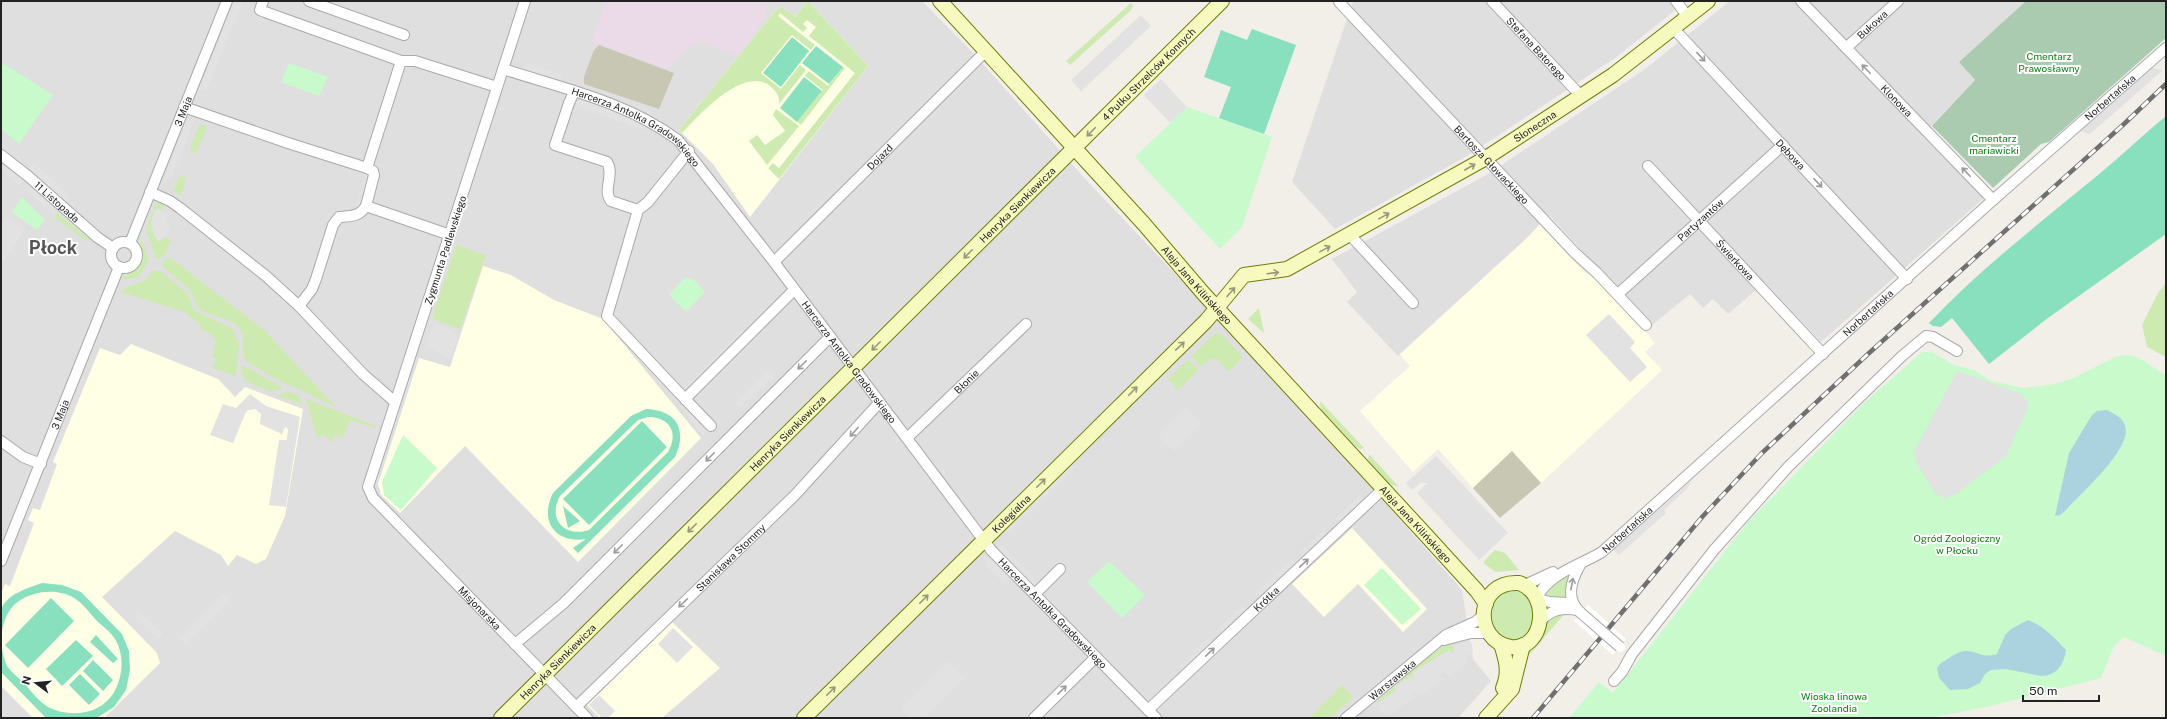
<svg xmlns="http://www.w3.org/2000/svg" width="2167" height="719" font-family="'Public Sans',sans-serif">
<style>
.residential{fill:#e0dfdf}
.industrial{fill:#ebdbe8}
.education{fill:#ffffe5}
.construction{fill:#c7c7b4}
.grass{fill:#cdebb0}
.cemetery{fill:#aacbaf}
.park{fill:#c8facc}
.pitch{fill:#88e0be;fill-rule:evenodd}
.parking{fill:#e2e2e2}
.water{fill:#aad3df}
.pier{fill:#fff}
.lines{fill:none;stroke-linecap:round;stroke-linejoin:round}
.street-casing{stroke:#a9a9a9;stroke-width:12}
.secondary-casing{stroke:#707d05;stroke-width:16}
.street{stroke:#fff;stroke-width:10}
.secondary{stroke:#f7fabf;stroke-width:14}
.rail-casing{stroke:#707070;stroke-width:4.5}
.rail{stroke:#fff;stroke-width:3;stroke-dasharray:9;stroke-linecap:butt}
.street-bridge-casing{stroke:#a9a9a9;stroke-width:12;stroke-linecap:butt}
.street-bridge{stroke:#fff;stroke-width:10}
.oneway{stroke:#9c9c9c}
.oneway2{stroke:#979978}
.labels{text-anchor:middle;stroke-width:4;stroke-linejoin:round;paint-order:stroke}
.street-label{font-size:10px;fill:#222;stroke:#fff}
.park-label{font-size:10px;fill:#0c8416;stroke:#fff}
.town-label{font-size:18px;font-weight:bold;fill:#555;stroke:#fff}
</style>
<rect width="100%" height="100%" fill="#f2efe9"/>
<g class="residential">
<polygon points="1,1 922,1 974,54 1088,182 1198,298 1367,482 1462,590 1473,659 1491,681 1458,718 1,718"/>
<polygon points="1353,1 1687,1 1615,58 1467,156 1335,229 1292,182"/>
<polygon points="1730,1 2026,1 1959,62 1975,80 1922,136 1984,198 1821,342 1765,282 1728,314 1713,299 1703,308 1690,294 1651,326 1549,215 1527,238 1398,356 1347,302 1357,292 1332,259 1488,174 1645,69"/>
</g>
<polygon class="industrial" points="606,1 768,1 763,21 738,56 700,42 687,47 667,69 592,41"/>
<g class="education">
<polygon points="808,1 868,66 750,217 713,164 679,130 776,10 782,7 795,17"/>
<polygon points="1540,224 1584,272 1597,277 1655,343 1645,352 1662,370 1541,483 1512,451 1473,488 1438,449 1413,472 1360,411 1410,366 1400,354 1527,238"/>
<polygon points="483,266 511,275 554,300 603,319 701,438 578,562 465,446 400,513 381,495 378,484 419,358 450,367"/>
<polygon points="131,344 218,379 235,397 245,387 303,409 285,516 266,559 256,564 237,555 228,566 221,555 175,531 102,597 157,653 160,663 104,718 33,718 1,686 1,594 5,584 10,586 34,523 28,520 33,508 40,510 57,464 53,462 100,348 120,355"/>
<polygon points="1352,528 1427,609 1403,632 1358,584 1324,617 1292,584"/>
<polygon points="672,622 720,668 662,718 600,718 587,705"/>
</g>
<g class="construction">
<polygon points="599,45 674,73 659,109 584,84 584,77 594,50"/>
<polygon points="1512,451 1541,483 1500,518 1473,488"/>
</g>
<g class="grass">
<path d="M808,1l60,65 -89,113 -11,-11 5,-5 6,5 76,-95 -46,-37 7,-9 -9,-7 -4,4 4,4 -4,4 -23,-19 -2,3 37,29 -4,5 -19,-15 -31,38 20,16 19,-24 6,5 -27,34c1,-8 -3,-13 -9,-18 -26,-21 -71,29 -88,47l-3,-3 97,-120 6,-3 13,10z"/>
<polygon points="1131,3 1133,6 1131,10 1070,65 1066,61"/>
<polygon points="843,67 845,68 801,125 797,122 823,90 805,76 809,71 828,86"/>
<polygon points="776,109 799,126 767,165 749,141 757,135 765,145 785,131 773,115"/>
<polygon points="199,125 204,125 207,128 197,152 192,153 190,149"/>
<polygon points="182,176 186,179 181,196 173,191 179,177"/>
<polygon points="157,200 163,204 162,211 155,209 159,242 164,237 171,240 165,255 158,259 156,259 146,229"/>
<polygon points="57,213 90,240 86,241 54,217"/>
<path d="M140,235l9,25 -10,17 -18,3c4,-7 12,-7 17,-13 8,-10 0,-21 2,-32z"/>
<polygon points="456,245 486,255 460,329 432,319"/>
<path d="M169,257l95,73 72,77 -62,-29 -28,-17c-7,-7 0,-21 -5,-30 -8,-15 -31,-13 -43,-23l-7,-17 -30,-26z"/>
<path d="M152,271h8l28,23 6,17 38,17 7,16 -3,32 -23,-8 3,-9 -4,-2 4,-16 -6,-8 -9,-3v-4l-16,-14 -64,-20c9,-12 21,-2 31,-21z"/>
<polygon points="2166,283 2166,357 2147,347 2142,325 2158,293"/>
<polygon points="1259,308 1264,333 1248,319"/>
<polygon points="1217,333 1224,337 1243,357 1229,371 1216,359 1210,359 1201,367 1191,356 1214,334"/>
<polygon points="1188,359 1198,370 1178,390 1168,379"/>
<path d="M242,366l6,2 35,20 -11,4c-12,-5 -34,-9 -30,-26z"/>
<polygon points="288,391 300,396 301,404 277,396"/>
<polygon points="306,400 309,400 376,426 375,428 350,420 343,438 334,435 331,443 324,434 317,438"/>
<polygon points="1320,401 1364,448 1360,449 1356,447 1321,410"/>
<polygon points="1369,454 1399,487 1389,484 1370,463 1368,459"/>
<polygon points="1495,550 1505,553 1519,570 1496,572 1484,564 1484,561"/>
<polygon points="1569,576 1566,599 1543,597 1550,585"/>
<path d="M1513,589l15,7c2,4 5,10 6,14 2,16 -12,36 -30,28 -14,-7 -16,-29 -7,-40 4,-6 10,-7 16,-9z"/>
<path d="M1566,612l-35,41 -7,5c12,-20 18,-40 42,-46z"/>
<polygon points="1448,644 1454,647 1454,655 1449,650 1414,672 1415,675 1395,686 1396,692 1379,702 1378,701 1432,653"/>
<polygon points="1342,685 1352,696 1351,700 1329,718 1309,718"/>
</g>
<polygon class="cemetery" points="2026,1 2166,1 2166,38 2049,142 2041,144 1993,188 1932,126 1975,80 1959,62"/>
<g class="park">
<polygon points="1,62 53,95 19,144 1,129"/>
<polygon points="289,63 328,77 319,96 281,82"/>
<polygon points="1187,107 1272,137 1242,227 1220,249 1135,157"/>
<polygon points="22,197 45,220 37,230 12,212"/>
<polygon points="685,277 694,280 705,292 686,312 669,295"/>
<polygon points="1922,352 1932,352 1954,365 1974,370 1991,381 2024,388 2054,384 2071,379 2115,357 2123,355 2137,357 2166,375 2166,656 2124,637 2114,646 2101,678 1991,706 1929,718 1569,718 1599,682 1613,693 1748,522 1867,400"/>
<polygon points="403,435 437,468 401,510 384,495 382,482"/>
<polygon points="1109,561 1145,595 1122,618 1087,582"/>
<polygon points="1382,568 1421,609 1402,625 1364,585"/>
</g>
<g class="pitch">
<polygon points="1252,29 1296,45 1264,134 1219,118 1231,87 1204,77 1221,30 1247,40"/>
<polygon points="792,37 809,51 781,87 763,73"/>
<polygon points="816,46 843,67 829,84 802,63"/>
<polygon points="804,77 822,91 797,122 780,108"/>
<path d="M2166,116v118l-118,84 -59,46 -37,-46 -11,9 -8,-1 -4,-3c52,-55 111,-100 169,-148 23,-19 45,-40 68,-59z"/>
<path d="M646,409c30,1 42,20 29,48l-97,96 -5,-5 13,-9c-31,5 -47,-18 -33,-46l78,-77zM648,417c22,0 31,16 20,35l-79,78c-24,8 -42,-11 -29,-34l78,-76z"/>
<polygon points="642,421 667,447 589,525 563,499"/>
<polygon points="563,506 580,521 568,528"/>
<path d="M42,583l20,2 19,7 41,42 7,17 1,19 -4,20 -12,17 -16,10 -52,1 -45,-46v-33c1,10 2,18 6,27 4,6 12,12 17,17 7,8 15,19 24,24 22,11 51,8 65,-13 10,-16 12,-38 2,-55 -4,-7 -13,-13 -19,-19 -6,-7 -12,-15 -19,-20 -17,-13 -47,-10 -63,5 -8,8 -11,20 -13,30 0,-7 -1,-18 0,-25 5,-16 27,-22 41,-27z"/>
<polygon points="51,598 74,621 28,668 5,645"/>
<polygon points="96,635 118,659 113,663 90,642"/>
<polygon points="76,640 93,656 62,686 46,669"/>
<polygon points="93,660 113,680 103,691 83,671"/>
<polygon points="80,674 100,694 89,705 69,685"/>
</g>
<g class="parking">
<polygon points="235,1 243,1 207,90 199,91"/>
<polygon points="1141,15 1151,26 1081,91 1071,80"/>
<polygon points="526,63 564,75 561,82 523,70"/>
<polygon points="2152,68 2163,70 2090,134 2081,131"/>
<polygon points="1161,79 1187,107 1170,123 1144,95"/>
<polygon points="578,99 618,112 647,126 644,130 577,106 574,100"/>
<polygon points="195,119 171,178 164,180 186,122"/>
<polygon points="1,163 23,180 19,185 1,171"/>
<polygon points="32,164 43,171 71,198 66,202 28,169"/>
<polygon points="366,172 369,173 364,199 357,213 351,211 355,208"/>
<polygon points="28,184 58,210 54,215 24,189"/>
<polygon points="155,209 170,213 166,224 171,229 159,242 154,236 151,223"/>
<polygon points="6,217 25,230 1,265 1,225"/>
<polygon points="1609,314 1635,342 1630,348 1647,367 1630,382 1586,335"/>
<polygon points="434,323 447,327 458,337 450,359 426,346"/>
<polygon points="741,330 747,332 686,394 681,391"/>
<polygon points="769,370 775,375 740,408 734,403"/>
<polygon points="1957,371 2020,393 2027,401 2027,409 2006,456 1956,494 1946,498 1939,496 1934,492 1916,462 1914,452"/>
<polygon points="250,394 266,406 300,417 286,507 269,505 279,440 287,440 288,429 285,427 282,434 260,424 261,414 255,409 248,410 245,414 233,443 210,435 223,404 236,408"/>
<polygon points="1186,407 1202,423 1174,451 1158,435"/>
<polygon points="687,408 709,429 703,436 683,411"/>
<polygon points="1436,456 1508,533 1479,560 1417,493 1427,483 1420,483 1412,490 1406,483"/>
<polygon points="1067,465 1075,467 1011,532 1003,529"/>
<polygon points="1692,480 1687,489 1664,510 1666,513 1619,555 1613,550"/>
<polygon points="1360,495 1360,506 1340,525 1335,519"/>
<polygon points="1322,531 1327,536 1305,556 1300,551"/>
<polygon points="1002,545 1039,582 1034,588 997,551"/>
<polygon points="990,558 1011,578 1005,584 984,564"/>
<polygon points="1292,559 1297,564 1261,597 1256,592"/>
<polygon points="223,593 230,600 185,644 179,638"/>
<polygon points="1243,605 1248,610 1223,633 1219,628"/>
<polygon points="138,610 163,634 158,639 134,615"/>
<polygon points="673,628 693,647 677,663 658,644"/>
<polygon points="1209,637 1213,642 1183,671 1178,666"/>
<polygon points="1464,643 1472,644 1473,655 1467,655 1465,658 1468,664 1450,676 1442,672 1442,676 1446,679 1420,695 1411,691 1411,693 1417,697 1388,715 1380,711 1379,702 1396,691 1395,686 1414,675 1413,672 1449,650 1454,655 1453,646"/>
<polygon points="947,661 965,678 924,718 910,718 901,709"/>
<polygon points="599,695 615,711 608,718 602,718 589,705"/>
</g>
<g class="water">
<path d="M2107,410c7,4 16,7 18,16 8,22 -45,68 -59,84l-6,5 -5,1 14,-63 23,-38 5,-4z"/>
<path d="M2028,620c16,6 27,18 38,30 -2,14 -9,26 -25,26l-35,-7 -15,1 -6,4 -5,9 -12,6 -18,1 -11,-12 -2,-10c3,-5 7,-7 12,-10 24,-17 28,3 48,-4l8,-19 6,-6z"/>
</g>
<polygon class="pier" points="1588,605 1626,639 1613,655 1574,621"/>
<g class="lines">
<defs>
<g id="street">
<polyline points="263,1 260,10 265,12 401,61 415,61 497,87"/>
<polyline points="309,1 404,35"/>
<path id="s1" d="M525,1l-157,486 5,11 214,220"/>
<path id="s2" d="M1492,1l89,95"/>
<polyline points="1676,1 1688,17"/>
<path id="s3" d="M1801,1l192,199"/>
<path id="s4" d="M1339,2l236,251 22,20 49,52"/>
<path id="s5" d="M1674,29l233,250"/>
<path id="s6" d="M1846,48l52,-47"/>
<path id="s7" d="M503,69c59,19 124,33 175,71l96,122 217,288 165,168"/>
<path d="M574,92l-5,11 -14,42 52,17c8,13 -5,28 4,39l27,9 10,-8 41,-51"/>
<polyline points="184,107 288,143 367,168"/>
<path id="s8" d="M1,155l27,21 69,61 16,11"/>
<path id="s9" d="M1648,166l175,188"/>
<polyline points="150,192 170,201 180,208 266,276 299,306 363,374 395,402"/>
<polyline points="366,206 374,175 373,171 367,168 401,61"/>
<polyline points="638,210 607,316 685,399"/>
<polyline points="1350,235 1413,303"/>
<circle cx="124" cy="255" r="13"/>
<path id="s10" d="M130,243l97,-242"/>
<path id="s11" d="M774,262l212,-211"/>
<path id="s12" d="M1618,294l165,-149"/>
<path d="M299,306l13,-17 4,-10 17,-54 6,-8c12,-1 20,0 27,-11l84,29"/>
<polyline points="711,426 685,399 794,290"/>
<path id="s13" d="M907,438l119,-114"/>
<polyline points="1,441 23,457 41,464"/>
<path id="s14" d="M1,561l118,-294"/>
<path d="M1580,565c-9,16 -15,34 1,48"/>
<polyline points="1525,585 1553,572"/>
<polyline points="1035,594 1060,569"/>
<path id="s15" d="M1537,597c14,-25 42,-31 65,-45l391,-352 173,-152"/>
<polyline points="1538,599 1550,602 1568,603"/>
<path d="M1540,621c11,-11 22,-14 38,-11"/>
<polyline points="1444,640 1471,633 1488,633"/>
<polyline points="515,644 564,603 830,337"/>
<polyline points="1614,681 1622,672 1632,654 1714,550 1788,467 1902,356 1926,336 1933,337 1957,351"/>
<path id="s16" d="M576,707l219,-212 84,-92"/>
<path id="s17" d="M1148,710l236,-222"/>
<polyline points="1034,718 1096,657"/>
<path id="s18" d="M1346,718l100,-83 29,-13 9,-7"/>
</g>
<g id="secondary">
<path id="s19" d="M940,1l204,223 59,69 222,241 52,57 9,13"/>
<path d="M1519,583c33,11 25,68 -8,64 -39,-6 -36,-67 8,-64z"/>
<path d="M1501,644c5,16 9,28 2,44"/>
<path id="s20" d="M501,718l721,-717"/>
<path id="s21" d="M804,718l402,-397 38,-46 43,-6 199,-111 127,-83 95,-74"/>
<polyline points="1486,718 1512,689 1523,645"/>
</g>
</defs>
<use href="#street" class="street-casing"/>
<use href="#secondary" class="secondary-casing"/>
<use href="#street" class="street"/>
<use href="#secondary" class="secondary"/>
<defs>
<polyline id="rail" points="1533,718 1703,516 1762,453 1868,354 2124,124 2166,84"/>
</defs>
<use href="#rail" class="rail-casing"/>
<use href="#rail" class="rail"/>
<defs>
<polyline id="street-bridge" points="1581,613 1620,647"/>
</defs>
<use href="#street-bridge" class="street-bridge-casing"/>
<use href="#street-bridge" class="street-bridge"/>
</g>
<defs><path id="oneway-shaft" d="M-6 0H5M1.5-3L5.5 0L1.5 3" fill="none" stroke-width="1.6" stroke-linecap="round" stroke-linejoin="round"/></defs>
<g class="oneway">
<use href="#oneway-shaft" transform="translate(1701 57) rotate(47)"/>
<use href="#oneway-shaft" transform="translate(1866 69) rotate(-134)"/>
<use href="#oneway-shaft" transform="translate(1966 172) rotate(-134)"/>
<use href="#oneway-shaft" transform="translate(1818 183) rotate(47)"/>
<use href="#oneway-shaft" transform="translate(802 365) rotate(135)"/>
<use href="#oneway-shaft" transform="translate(854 432) rotate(132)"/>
<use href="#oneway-shaft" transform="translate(710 457) rotate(135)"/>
<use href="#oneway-shaft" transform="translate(618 549) rotate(135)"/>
<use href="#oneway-shaft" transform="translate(1304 563) rotate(-43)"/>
<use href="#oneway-shaft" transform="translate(1572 584) rotate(-80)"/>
<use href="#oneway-shaft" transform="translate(683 603) rotate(136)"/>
<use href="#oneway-shaft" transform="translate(1210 652) rotate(-43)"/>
<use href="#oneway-shaft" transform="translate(1062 690) rotate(-45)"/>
</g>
<g class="oneway2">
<use href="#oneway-shaft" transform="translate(1091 132) rotate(134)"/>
<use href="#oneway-shaft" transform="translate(1470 167) rotate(-30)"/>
<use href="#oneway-shaft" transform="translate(1384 216) rotate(-29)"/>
<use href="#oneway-shaft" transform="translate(1325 249) rotate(-29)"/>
<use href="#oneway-shaft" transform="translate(968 254) rotate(135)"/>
<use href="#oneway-shaft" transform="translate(1273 273) rotate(-7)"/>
<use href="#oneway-shaft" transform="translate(1231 292) rotate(-49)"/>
<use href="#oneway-shaft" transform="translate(876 346) rotate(135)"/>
<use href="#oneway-shaft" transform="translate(1180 346) rotate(-44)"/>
<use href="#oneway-shaft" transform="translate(1133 391) rotate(-45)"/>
<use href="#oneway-shaft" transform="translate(1041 483) rotate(-45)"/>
<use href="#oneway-shaft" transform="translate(692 528) rotate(135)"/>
<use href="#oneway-shaft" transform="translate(924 599) rotate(-45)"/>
<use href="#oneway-shaft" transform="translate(831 691) rotate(-45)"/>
</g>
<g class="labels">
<g class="street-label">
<text dy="4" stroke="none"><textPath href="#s6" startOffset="35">Bukowa</textPath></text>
<text dy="4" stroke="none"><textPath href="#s2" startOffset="65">Stefana Batorego</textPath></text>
<text dy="4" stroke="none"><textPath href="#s20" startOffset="913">4 Pułku Strzelców Konnych</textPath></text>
<text dy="4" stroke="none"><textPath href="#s15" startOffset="762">Norbertańska</textPath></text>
<text dy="4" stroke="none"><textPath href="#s3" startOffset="138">Klonowa</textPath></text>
<text dy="4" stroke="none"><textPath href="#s10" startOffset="142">3 Maja</textPath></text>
<text dy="4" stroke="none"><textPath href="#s21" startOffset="954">Słoneczna</textPath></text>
<text dy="4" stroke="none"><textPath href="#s7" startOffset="147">Harcerza Antolka Gradowskiego</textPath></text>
<text dy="4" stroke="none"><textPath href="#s5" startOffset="171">Dębowa</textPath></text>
<text dy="4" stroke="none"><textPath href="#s11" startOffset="149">Dojazd</textPath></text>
<text dy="4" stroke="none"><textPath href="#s4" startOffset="223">Bartosza Głowackiego</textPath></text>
<text dy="4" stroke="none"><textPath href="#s8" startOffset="73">11 Listopada</textPath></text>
<text dy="4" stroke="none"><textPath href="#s20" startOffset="728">Henryka Sienkiewicza</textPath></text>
<text dy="4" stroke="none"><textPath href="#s12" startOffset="111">Partyzantów</textPath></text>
<text transform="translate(445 250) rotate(-72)" y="4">Zygmunta Padlewskiego</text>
<text dy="4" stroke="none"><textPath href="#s9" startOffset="128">Świerkowa</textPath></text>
<text dy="4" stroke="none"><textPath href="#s19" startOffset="383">Aleja Jana Kilińskiego</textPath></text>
<text dy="4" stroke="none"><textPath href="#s15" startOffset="438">Norbertańska</textPath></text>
<text dy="4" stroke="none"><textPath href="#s7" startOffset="470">Harcerza Antolka Gradowskiego</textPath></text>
<text dy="4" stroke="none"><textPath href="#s13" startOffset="82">Błonie</textPath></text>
<text dy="4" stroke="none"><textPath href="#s14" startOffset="158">3 Maja</textPath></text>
<text dy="4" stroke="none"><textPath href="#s20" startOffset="404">Henryka Sienkiewicza</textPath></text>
<text dy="4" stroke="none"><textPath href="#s21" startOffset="291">Kolegialna</textPath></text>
<text dy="4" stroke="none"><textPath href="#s19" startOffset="707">Aleja Jana Kilińskiego</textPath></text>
<text dy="4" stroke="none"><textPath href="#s15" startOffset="114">Norbertańska</textPath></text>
<text dy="4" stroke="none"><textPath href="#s16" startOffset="215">Stanisława Stommy</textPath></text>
<text dy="4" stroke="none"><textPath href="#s17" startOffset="162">Krótka</textPath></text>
<text dy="4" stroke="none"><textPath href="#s1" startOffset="676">Misjonarska</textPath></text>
<text dy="4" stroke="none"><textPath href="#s7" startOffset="794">Harcerza Antolka Gradowskiego</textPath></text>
<text dy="4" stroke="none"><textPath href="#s20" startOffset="80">Henryka Sienkiewicza</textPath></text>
<text dy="4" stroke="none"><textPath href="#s18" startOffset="60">Warszawska</textPath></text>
</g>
<g class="park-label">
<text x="2049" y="60">Cmentarz<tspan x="2049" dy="12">Prawosławny</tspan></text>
<text x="1994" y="142">Cmentarz<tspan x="1994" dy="12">mariawicki</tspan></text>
<text x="1957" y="542">Ogród Zoologiczny<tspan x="1957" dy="12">w Płocku</tspan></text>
<text x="1834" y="700">Wioska linowa<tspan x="1834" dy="12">Zoolandia</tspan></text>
</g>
<g class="town-label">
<text x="53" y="254">Płock</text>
</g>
</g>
<rect width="2167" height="719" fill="none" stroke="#222222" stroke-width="4"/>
<g transform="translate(36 683) rotate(286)" stroke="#ffffff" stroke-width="3" paint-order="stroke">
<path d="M0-3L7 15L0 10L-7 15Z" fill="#222222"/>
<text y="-6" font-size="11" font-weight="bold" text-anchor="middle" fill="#222222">N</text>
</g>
<path d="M2023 695v6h76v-6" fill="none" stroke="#222222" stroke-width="2"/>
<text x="2029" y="695" font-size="12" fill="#222222" stroke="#ffffff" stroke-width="3" paint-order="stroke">50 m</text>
</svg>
